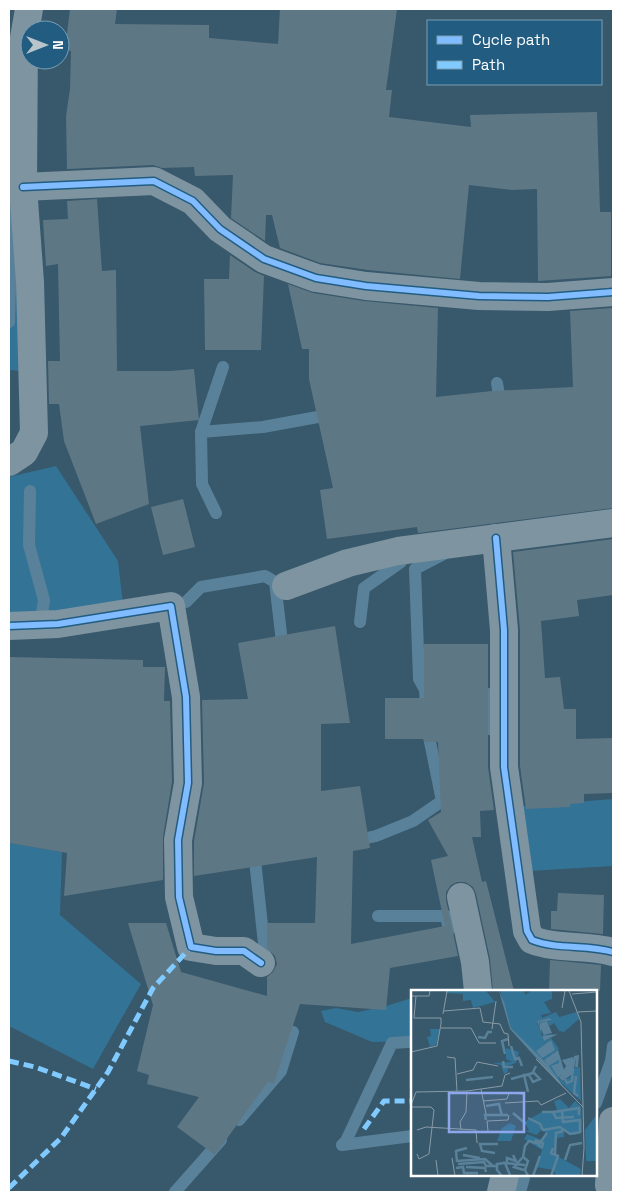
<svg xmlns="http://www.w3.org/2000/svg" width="622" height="1201" font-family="'Space Grotesk',sans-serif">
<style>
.green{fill:#337396}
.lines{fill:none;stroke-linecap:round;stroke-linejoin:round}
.stream{stroke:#59829a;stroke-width:12}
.building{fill:#5e7785}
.street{stroke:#7e94a1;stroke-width:28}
.quiet{stroke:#80caff;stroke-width:5;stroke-dasharray:10 5;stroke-linecap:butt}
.cycleway-casing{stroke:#225d81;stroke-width:9}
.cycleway{stroke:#80bcff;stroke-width:6}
.inset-river{fill:none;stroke:#59829a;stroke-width:2.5}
.inset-road{fill:none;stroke:#889ba6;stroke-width:1}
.view{fill:#8ea6ec;fill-opacity:0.15;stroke:#8ea6ec;stroke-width:2.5}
.inset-edge{fill:none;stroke:#fff;stroke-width:2.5}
</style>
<rect width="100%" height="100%" fill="#38586b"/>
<g class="green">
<polygon points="22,277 23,371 9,370 9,278"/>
<polygon points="56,466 118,561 123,604 9,615 9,477"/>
<polygon points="613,799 613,866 529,871 523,806"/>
<polygon points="9,843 62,852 60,915 141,984 93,1069 9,1026"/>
<polygon points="412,998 412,1041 372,1042 325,1022 321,1011 336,1008 358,1012 386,1006"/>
</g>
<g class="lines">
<g class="stream">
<polyline points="9,322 12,207"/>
<polyline points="497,383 501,408"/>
<polyline points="201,432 263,427 334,414"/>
<polyline points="30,491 29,545 44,600 40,626"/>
<polyline points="216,513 202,484 201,432 223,367"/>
<polyline points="186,602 201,587 265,576 275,582 283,651"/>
<polyline points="360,622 364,588 401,562"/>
<polyline points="426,704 425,690 419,679 415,569 444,554"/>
<polyline points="471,730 489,729 489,694"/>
<polyline points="353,841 376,836 413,821 442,801 427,727"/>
<polyline points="254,851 265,953"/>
<polyline points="378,916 446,916 449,930"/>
<polyline points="596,1103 611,1061 613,1046"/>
<polyline points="239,1120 281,1071 293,1032"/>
<polyline points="342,1145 346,1141 392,1043 408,1042"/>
<polyline points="342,1145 412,1136"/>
<polyline points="175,1192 221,1140"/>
<polyline points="520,1192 524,1178"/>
</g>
</g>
<g class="building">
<polygon points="70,9 117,9 115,24 209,25 209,38 278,44 280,9 397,9 386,90 392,90 389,117 471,127 470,115 597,112 600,212 611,212 611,276 538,281 537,189 512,190 469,185 460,279 368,270 320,263 280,248 272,215 266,215 265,241 231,218 233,175 195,176 194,167 162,168 153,165 67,169 66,116 70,89 71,51 65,50"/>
<polygon points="97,199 102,271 116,270 117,371 170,371 194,369 199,420 140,426 149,504 96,524 64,441 59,404 49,404 48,361 60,361 58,264 46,266 43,220 68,219 67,201"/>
<polygon points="230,255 255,272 264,276 261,350 205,350 204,279 229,279"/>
<polygon points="288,284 313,293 364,301 438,308 436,397 492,391 573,387 570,311 612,308 613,326 613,508 418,533 417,527 327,539 320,490 333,488 309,379 309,349 302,349"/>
<polygon points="183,499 195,547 163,555 151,507"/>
<polygon points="613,539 613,595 577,600 579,616 541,621 545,678 560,677 564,709 576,709 576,739 613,738 613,793 584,794 584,803 570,804 570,807 526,809 520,766 520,630 513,552"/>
<polygon points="335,626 350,723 321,724 321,791 360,786 370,848 353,851 351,944 445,926 431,860 448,856 428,820 441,812 438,742 424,742 424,739 385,739 385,698 424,698 424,644 488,644 488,767 494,810 480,811 481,837 472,837 482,882 486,881 514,991 493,991 490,959 476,894 473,887 465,882 457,882 451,885 446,892 446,900 458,956 390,968 386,1010 300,1004 274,1083 268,1082 215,1155 177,1127 199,1097 147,1084 149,1075 137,1071 153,1005 128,923 166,923 181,972 267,996 267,977 273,972 277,964 275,956 267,948 267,923 315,923 317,857 194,876 194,841 204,783 202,700 248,699 238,643"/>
<polygon points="9,657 143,660 143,667 165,667 164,701 170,701 172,782 163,837 163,880 64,896 67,853 9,843"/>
<polygon points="558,893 604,895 603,934 551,929 551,911 557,911"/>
<polygon points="550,960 601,965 600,991 549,991"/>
</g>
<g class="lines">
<g class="street">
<polyline points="23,187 154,181 193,201 220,229 264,259 316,278 366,286 479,296 548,297 613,292"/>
<polyline points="9,462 24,452 34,433 30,282 23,187 24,38 29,9"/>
<path d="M496,538l8,92v137l23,164 5,9c26,10 55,4 81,12"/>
<polyline points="286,586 348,563 398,551 613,523"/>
<polyline points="9,626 58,624 171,606 186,697 188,783 178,840 179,897 191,947 216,951 244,951 261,963"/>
<polyline points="461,897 475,962 478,991"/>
<polyline points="609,1185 613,1121"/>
<polyline points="501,1192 505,1175"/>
</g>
<g class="quiet">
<polyline points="9,1061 35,1067 96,1089"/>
<polyline points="364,1129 384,1101 412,1101"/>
<polyline points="9,1188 61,1138 108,1072 153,988 191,947"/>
</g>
<defs>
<g id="cycleway">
<polyline points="23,187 154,181 193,201 220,229 264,259 316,278 366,286 479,296 548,297 613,292"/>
<path d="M496,538l8,92v137l23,164 5,9c26,10 55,4 81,12"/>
<polyline points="9,626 58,624 171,606 186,697 188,783 178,840 179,897 191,947 216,951 244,951 261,963"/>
</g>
</defs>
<use href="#cycleway" class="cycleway-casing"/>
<use href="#cycleway" class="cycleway"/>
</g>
<g transform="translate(411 990)">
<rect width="186" height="186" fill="#38586b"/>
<path d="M35,1h40l9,11 -22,6 -2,-8 -8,1v-7l-17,-1zM89,1h24l1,4 6,-4h21v8l-8,3 7,11 -10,2 1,3 14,-6 3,5 18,-5 2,7 -15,13 -5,-1 -5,-8 -4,3 -3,-5 -2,14 9,-1 -10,4 -5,-16 10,-4 -12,3v2l7,18 7,-3 8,11 -15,11 3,3 13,-7 -13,7 2,3 12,-7 -2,3 3,-1 -2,2 5,6 -3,-1 -4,9 7,-5 -6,7 3,2 12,-6v-7l6,-1 1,34 -21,-19 -49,-54zM19,39h10l-4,16 -6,2 -3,-10 4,-1zM95,58l13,4 -3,11 -9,3 1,6 -4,2 -3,-9 -8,-2 19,-1 -6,-3zM149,109l9,9 6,-7 6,6 1,25 -7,3 -11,-4v6l-8,1 -1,17 26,14 -1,7h-23l-4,-6 -17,-3 6,-17 -18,-11 3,-5 15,6 5,-5 -5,-6 -5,6 -12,-4 4,-1 -5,-8 18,-10 15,-2 -3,-9zM186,124v47h-11l-1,-31zM99,133l6,3 -5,15h-14l5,-13z" fill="#337396"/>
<path d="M88,1l5,11 7,26 37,37 15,21 18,17 -24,-22 -47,-52zM138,28l3,2 -13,2 1,6v-5l7,-2 5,12 -8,2 -3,-6 1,7 16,-2 -14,7 -7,-20zM140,50l4,10 -13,8 -6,-7zM147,60l6,20 2,-4 -4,-6 11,-3v3l1,-4 5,-1 -1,12h-3l1,-10 -3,17 -11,7 -3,-4 4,-3 -5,3 -7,-11 8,-3v-3l-10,6 -5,-6z" fill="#59829a"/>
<path class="inset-river" d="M67,47l7,1 3,-6h4M100,56l4,13 4,-1 3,8M94,64l-3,-13 6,-2M92,71l1,6h9M165,86l-2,17 4,3M100,89l22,-6M154,89l2,4 5,-2 1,-14M55,90l27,-3M117,102l-4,-17h5l4,7 7,-3 -7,-7 3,-6M75,116l13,-2 3,12M151,120l1,12 17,-2v13M131,122h11l3,6 18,-1M143,122l25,-4v7M102,123l13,11M117,128l12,6 3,6 17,-3 10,7 11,-2M75,130l-1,-5h23M124,150l8,3 -1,4 -4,-2M56,158l-11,3 1,10 28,-2 8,7M84,163l-13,-2 -2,-7h18M52,165l17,3M144,165l1,-22 7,-2M111,168l-8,9 10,3M154,170l5,-15 12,-2M96,173v-5l9,3 -3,-6M47,174l26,-2 2,4h11M55,177l19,1 1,4M45,178l7,-1 1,6h14M99,185l-5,-12 20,2M91,186l-5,-6v-6l7,-1M117,186l-3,-6 3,-9 -5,-4 2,-11 4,-5 10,3 8,-11M122,186l7,-20M140,186l7,-20 -7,-3 2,-5"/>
<path class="inset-road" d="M158,1l12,31 3,126 -2,28M161,4l25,-2M0,6h18l1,-5M151,18l3,-17M33,21l36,-3 3,14 17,2 4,9 4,1 1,12M167,22l19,-1M32,24l4,-23M30,38h30l8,15h17M81,39l4,-28M0,62l26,-6 4,-22v-6h-27l2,-22M36,67l8,1 2,33M125,69l47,48M46,84l16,-4 4,-8 21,4M70,99l5,25M72,111l24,-2 2,-6 14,1M94,113l33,-2 3,4 25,-12M0,115l5,-13 51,-1 35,-5 3,-11 5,-2M0,117h20l3,3 -5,44 -10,5 -2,-5M6,140l9,-3 50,3 1,13M50,140l-1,-8 6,-10 1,-21M77,141l-1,-10 21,-1 1,-5M41,168l3,18M25,170l2,16"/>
<path class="view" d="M38,103h75v39h-75z"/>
<rect width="186" height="186" class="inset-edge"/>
</g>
<rect width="622" height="1201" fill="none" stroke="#ffffff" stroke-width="20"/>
<rect x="427" y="20" width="175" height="65" fill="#225d81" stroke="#7a9eb3"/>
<rect x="437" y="36" width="25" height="8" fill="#80bcff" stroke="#7a9eb3"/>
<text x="472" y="45" font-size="15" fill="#ffffff">Cycle path</text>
<rect x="437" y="61" width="25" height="8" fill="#80caff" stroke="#7a9eb3"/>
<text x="472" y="70" font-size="15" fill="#ffffff">Path</text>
<g transform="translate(45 45) rotate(90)"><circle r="24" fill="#225d81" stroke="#7a9eb3"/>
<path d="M0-4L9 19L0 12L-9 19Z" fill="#b9c5cb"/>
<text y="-8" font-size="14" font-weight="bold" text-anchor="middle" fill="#ffffff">N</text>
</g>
</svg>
